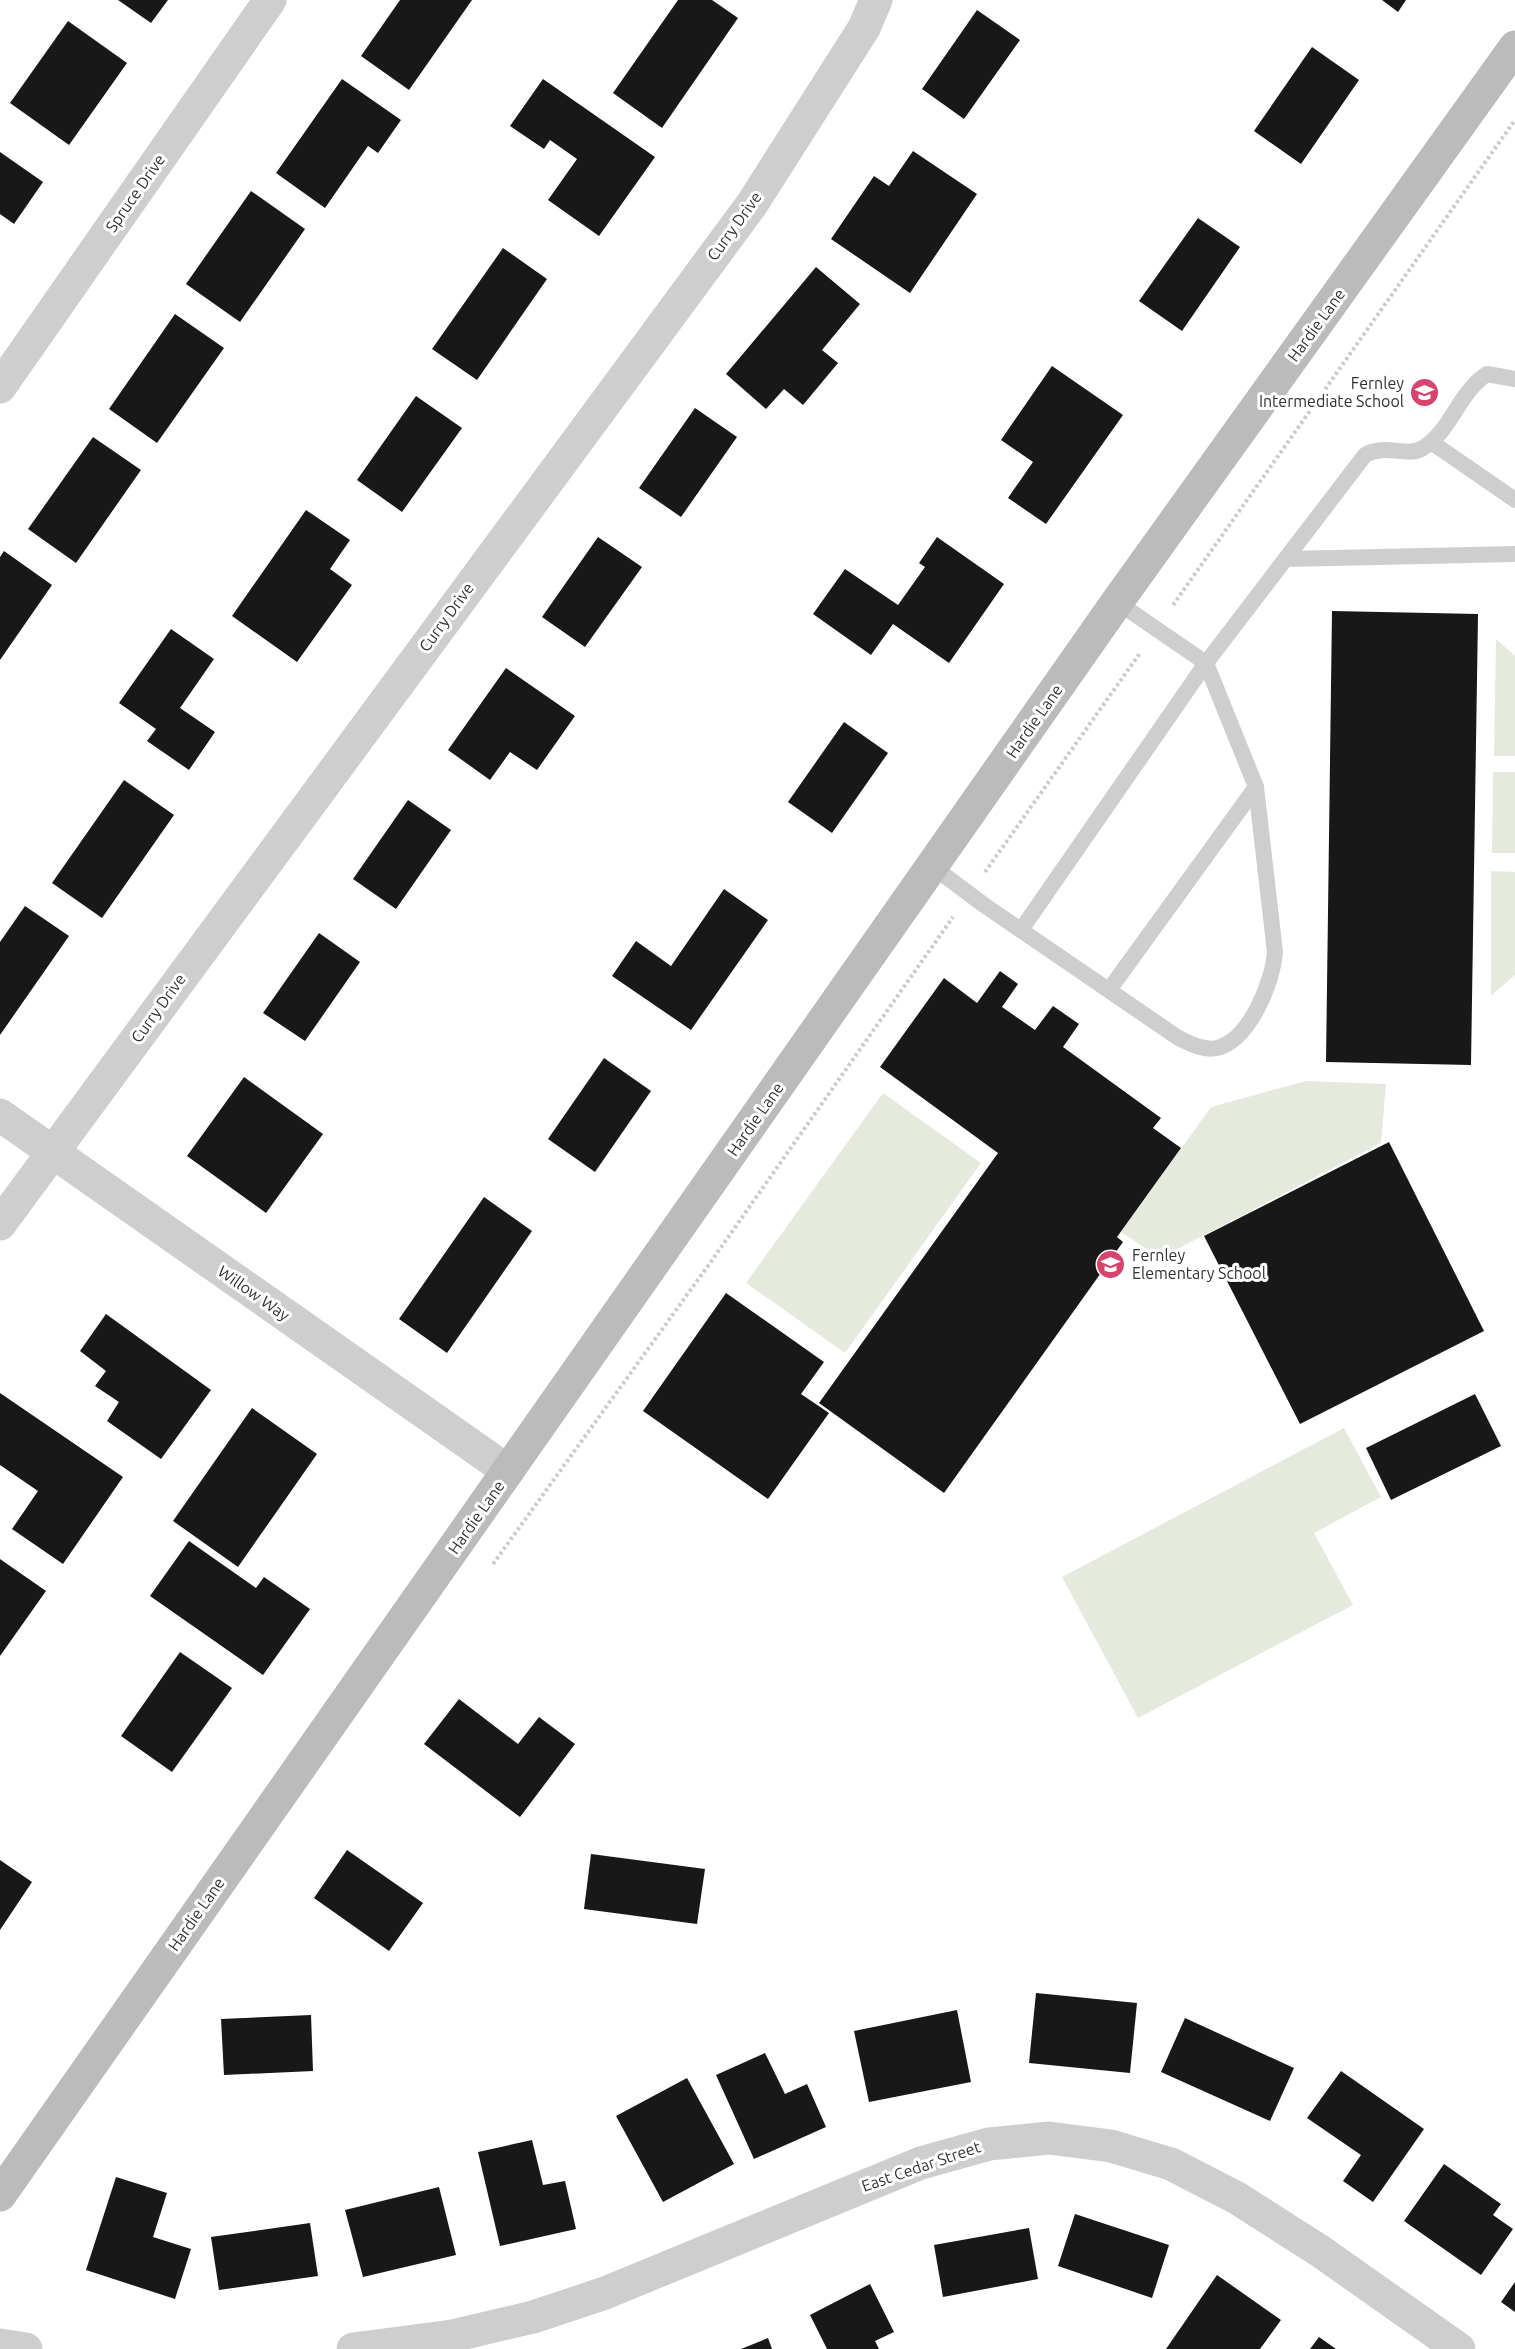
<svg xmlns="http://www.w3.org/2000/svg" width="1515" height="2349" font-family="Ubuntu,sans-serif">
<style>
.green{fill:#e6eade}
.building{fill:#181818}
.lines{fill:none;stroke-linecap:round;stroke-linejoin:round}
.path{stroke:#cbcbcb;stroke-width:4;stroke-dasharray:3 3;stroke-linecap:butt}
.lane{stroke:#cecece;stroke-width:16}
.street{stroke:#cecece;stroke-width:33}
.secondary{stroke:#bbb;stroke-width:33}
.labels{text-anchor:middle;stroke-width:6;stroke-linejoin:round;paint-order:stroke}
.street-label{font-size:16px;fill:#313131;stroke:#fff}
.poi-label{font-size:16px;fill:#313131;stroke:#fff;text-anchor:end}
</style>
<rect width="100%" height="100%" fill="#fff"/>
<g class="green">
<polygon points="1496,639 1515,656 1515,756 1494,756"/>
<polygon points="1493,772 1515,772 1515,853 1492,853"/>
<polygon points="1491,871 1515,872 1515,975 1491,996"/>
<polygon points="1306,1081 1386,1084 1381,1143 1160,1258 1121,1232 1211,1107"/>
<polygon points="883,1093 981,1163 845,1353 746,1283"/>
<polygon points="1344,1428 1381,1497 1314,1533 1353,1605 1138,1718 1062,1577"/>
</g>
<g class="building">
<polygon points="118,0 168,0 151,23"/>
<polygon points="400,0 472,0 409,90 361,56"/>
<polygon points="678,0 712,0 738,18 662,128 613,93"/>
<polygon points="1382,0 1406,0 1398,12"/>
<polygon points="977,10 1020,40 964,119 922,89"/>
<polygon points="68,21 127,63 69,145 10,103"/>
<polygon points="1312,47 1359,80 1301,164 1254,131"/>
<polygon points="342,79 401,120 378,153 368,146 325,208 276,173"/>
<polygon points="543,79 655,157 599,236 548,200 577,159 550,140 544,149 510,126"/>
<polygon points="913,151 977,194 910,293 831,239 874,176 889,186"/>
<polygon points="0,152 43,182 14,224 0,214"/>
<polygon points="251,191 305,229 240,322 186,284"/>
<polygon points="1198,218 1240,247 1182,331 1139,301"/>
<polygon points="503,248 547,279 477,380 432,349"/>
<polygon points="816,267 860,304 822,350 838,363 803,405 784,389 766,409 726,374"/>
<polygon points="175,314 224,348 157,443 109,409"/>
<polygon points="1052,366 1123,415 1046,524 1008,498 1033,462 1001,440"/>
<polygon points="416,396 462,428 402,512 357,480"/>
<polygon points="695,408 737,437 681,517 639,488"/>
<polygon points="93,437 141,470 76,563 28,529"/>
<polygon points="306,510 350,540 330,569 352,585 297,662 232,616"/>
<polygon points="598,537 642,567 585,647 542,617"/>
<polygon points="937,537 1004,584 949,663 893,624 871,655 813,614 845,569 898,605 925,567 919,563"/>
<polygon points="4,551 52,585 0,660 0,557"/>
<polygon points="1332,611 1478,614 1471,1065 1326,1062"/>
<polygon points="171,629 214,659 180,708 215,732 189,770 147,741 156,729 119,703"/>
<polygon points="506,668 575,716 537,770 510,752 490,780 448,750"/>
<polygon points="844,722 888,753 832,833 788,802"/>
<polygon points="124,780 174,815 102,918 52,883"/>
<polygon points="408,800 451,830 396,909 353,879"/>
<polygon points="724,889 768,920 691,1030 612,976 636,941 671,966"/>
<polygon points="25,906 69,936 0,1035 0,942"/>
<polygon points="319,933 360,962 305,1041 263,1013"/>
<polygon points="1000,971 1018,984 1002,1007 1035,1030 1053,1006 1079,1024 1063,1047 1161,1118 1153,1128 1181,1148 1117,1237 1123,1242 944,1493 819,1403 998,1153 880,1067 944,978 977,1003"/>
<polygon points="604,1058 651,1091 595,1172 548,1139"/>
<polygon points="244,1077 323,1134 266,1213 187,1156"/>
<polygon points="1389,1142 1484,1331 1300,1424 1204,1236"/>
<polygon points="484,1197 532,1231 447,1353 399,1319"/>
<polygon points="726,1293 824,1362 801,1394 829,1413 768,1499 643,1411"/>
<polygon points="106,1314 211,1390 161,1459 107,1421 119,1402 95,1386 106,1371 80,1351"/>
<polygon points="0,1393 123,1477 63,1564 12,1529 38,1491 0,1465"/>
<polygon points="1475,1394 1501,1446 1391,1500 1366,1448"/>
<polygon points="252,1408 317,1454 238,1567 173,1521"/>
<polygon points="189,1541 256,1588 264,1577 310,1609 263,1675 150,1596"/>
<polygon points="0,1559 46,1591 0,1656"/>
<polygon points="180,1652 232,1688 172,1772 121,1736"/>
<polygon points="459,1699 518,1744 539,1717 575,1744 520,1817 424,1744"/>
<polygon points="347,1850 423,1903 389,1951 314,1898"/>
<polygon points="591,1854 705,1869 697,1924 584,1909"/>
<polygon points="0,1860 32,1882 0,1930"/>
<polygon points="1036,1993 1137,2003 1130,2073 1029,2063"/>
<polygon points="957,2010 971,2082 869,2102 854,2031"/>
<polygon points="311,2015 313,2071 224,2075 221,2019"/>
<polygon points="1185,2018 1294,2068 1270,2121 1161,2072"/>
<polygon points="765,2053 785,2094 807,2084 826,2127 754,2159 716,2075"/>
<polygon points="1341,2071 1424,2129 1373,2202 1343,2181 1361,2155 1307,2118"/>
<polygon points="687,2078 734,2164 663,2202 616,2116"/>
<polygon points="532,2140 543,2185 565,2181 576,2229 500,2246 478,2152"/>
<polygon points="1444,2164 1501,2204 1493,2215 1513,2229 1481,2275 1404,2221"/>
<polygon points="116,2177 167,2193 153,2237 191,2249 175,2299 86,2270"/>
<polygon points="439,2187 456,2255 363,2277 345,2210"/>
<polygon points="1075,2214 1169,2245 1152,2298 1058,2266"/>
<polygon points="310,2223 318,2276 219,2290 211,2237"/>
<polygon points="1029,2228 1038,2279 943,2297 934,2245"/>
<polygon points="1217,2275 1281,2320 1260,2349 1166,2349"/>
<polygon points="1515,2282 1515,2312 1501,2302"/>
<polygon points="870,2284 894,2332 875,2341 879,2349 827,2349 810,2315"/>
<polygon points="1319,2337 1336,2349 1310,2349"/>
<polygon points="768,2338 772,2349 741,2349"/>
</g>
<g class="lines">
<g class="path">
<polyline points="1173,605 1515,120"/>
<polyline points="985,872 1140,653"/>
<polyline points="493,1564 710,1263 953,917"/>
</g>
<g class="lane">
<polyline points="1431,442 1515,500"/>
<polyline points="1286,559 1515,554"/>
<path d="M932,866l52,39 193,132c12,6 26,14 40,11 33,-8 56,-67 58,-96l-19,-165 -50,-124 159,-208c20,-12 43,3 58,-7 28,-17 36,-56 64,-74l28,5"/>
<polyline points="1021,930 1206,663 1117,602"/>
<polyline points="1109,990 1256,787"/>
</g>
<g class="street">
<polyline points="0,387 270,0"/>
<polyline points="0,1115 508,1471"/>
<polyline points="0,1224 752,204 864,28 876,0"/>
<polyline points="0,2345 26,2349"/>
<polyline points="353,2349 452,2336 533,2317 605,2293 921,2163 989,2144 1049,2138 1111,2146 1171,2164 1237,2198 1320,2251 1459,2349"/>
</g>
<polyline class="secondary" points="0,2195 1117,602 1515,47"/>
</g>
<defs>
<symbol id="school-disc" viewBox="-11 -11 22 22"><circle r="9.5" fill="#d7446c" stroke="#fff"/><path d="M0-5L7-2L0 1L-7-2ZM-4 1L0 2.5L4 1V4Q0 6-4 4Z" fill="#fff"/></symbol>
</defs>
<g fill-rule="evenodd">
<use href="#school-disc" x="1408" y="376" width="33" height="33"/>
<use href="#school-disc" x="1094" y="1248" width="33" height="33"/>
</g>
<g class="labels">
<g class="street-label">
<text transform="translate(135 193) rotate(-55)" y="6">Spruce Drive</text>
<text transform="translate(734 226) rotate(-54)" y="6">Curry Drive</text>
<text transform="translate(1316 325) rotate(-54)" y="6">Hardie Lane</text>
<text transform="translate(446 617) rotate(-54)" y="6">Curry Drive</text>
<text transform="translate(1034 721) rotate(-55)" y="6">Hardie Lane</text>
<text transform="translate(158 1008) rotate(-54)" y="6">Curry Drive</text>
<text transform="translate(755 1119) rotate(-55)" y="6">Hardie Lane</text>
<text transform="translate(254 1293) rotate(35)" y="6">Willow Way</text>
<text transform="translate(476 1517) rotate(-55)" y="6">Hardie Lane</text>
<text transform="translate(196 1914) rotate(-55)" y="6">Hardie Lane</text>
<text transform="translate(921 2166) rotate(-19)" y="6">East Cedar Street</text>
</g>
<g class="poi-label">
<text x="1404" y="389">Fernley<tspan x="1404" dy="18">Intermediate School</tspan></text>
<text x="1132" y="1261" text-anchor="start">Fernley<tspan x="1132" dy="18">Elementary School</tspan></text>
</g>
</g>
</svg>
